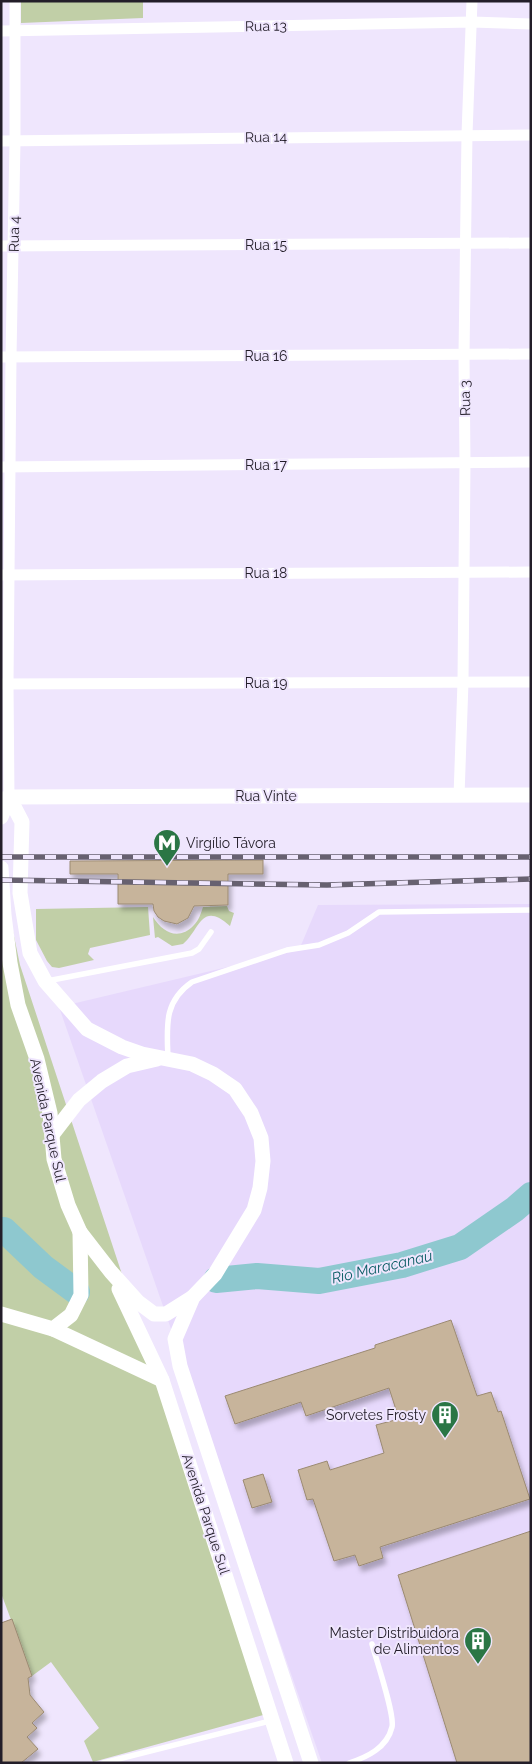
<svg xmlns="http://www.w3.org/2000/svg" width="532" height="1764" font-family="Raleway,sans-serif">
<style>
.built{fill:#e7d9fc}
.green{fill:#c1cfa7}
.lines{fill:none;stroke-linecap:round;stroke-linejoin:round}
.river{stroke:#8ec8cf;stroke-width:26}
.building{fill:#c7b49b;stroke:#9b8a72;filter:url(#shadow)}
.service{stroke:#fff;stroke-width:5.5}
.minor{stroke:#fff;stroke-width:11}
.tertiary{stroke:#fff;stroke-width:15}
.rail-casing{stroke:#676170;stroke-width:5.5}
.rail{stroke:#efe6fd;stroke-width:4;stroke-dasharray:11;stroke-linecap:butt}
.labels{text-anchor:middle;stroke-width:4;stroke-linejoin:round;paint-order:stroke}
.street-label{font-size:14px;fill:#231e29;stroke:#efe6fd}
.poi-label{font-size:14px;fill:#231e29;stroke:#efe6fd;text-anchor:end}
.water-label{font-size:15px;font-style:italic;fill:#0c5e66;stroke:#efe6fd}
</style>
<defs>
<filter id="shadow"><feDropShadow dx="3" dy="5.5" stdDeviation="2.5" flood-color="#0004"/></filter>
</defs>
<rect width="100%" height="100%" fill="#efe6fd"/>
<polygon class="built" points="531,904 531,1763 322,1763 59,1007 299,950 318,905"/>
<g class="green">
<polygon points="21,1 143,1 143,18 21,23"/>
<path d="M227,906l2,5 5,2 -4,13c-29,-26 -30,4 -47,18l-11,2 -14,-9 -3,1 -2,-21c10,16 26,24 41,8 5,-5 7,-12 9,-18z"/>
<polygon points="148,907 150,935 90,948 88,954 94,960 59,968 52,967 47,961 36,940 36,909"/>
<polygon points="1,917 10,917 20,965 267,1714 93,1762 84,1741 99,1728 51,1662 32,1676 1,1593"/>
</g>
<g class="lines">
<g class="river">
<polyline points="1,1230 4,1230 43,1267 77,1292"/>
<polyline points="216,1280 257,1276 319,1281 402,1265 460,1247 515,1209 531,1195"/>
</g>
</g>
<g class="building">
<polygon points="263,860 263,874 228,874 228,905 194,906 188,918 177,924 164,921 158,917 154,911 153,904 118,904 118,874 70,874 70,861"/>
<polygon points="451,1320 477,1396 491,1392 498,1412 501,1411 530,1499 380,1547 383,1558 359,1566 355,1555 334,1561 313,1499 307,1500 298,1470 327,1461 330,1470 384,1453 376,1425 399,1419 389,1388 306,1416 301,1402 235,1424 225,1396 375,1348 375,1345"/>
<polygon points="263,1474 272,1502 252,1508 243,1480"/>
<polygon points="531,1531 531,1763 457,1763 398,1575"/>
<polygon points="12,1619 32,1676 28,1678 30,1695 44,1712 32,1723 37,1728 27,1737 38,1749 21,1763 1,1763 1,1623"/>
</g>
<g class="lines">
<g class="service">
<polyline points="47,981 192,953 199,949 211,932"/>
<path d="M168,1059c-1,-32 -5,-57 24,-77l95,-32 32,-5 29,-12 31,-21 152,-2"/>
<polyline points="103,1763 270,1721"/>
<path d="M349,1763c18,-6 38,-15 43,-36 3,-12 -16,-68 -20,-83"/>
</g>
<g class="minor">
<polyline points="1,31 472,22 531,24"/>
<polyline points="1,141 531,135"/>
<polyline points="1,246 531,243"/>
<polyline points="1,357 531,354"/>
<polyline points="1,467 531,462"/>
<polyline points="1,575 531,572"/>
<polyline points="1,684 531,682"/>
<polyline points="459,796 463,682 465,463 464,355 467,134 472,1"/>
<polyline points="3,797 9,797 8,684 11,357 15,141 15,1"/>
</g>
<g class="tertiary">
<polyline points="9,797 22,822 20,893 30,953 45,981 87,1029 122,1047 142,1054 192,1064 213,1074 235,1089 251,1113 261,1138 263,1161 260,1188 254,1210 215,1274 193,1297 175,1339 180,1366 311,1763"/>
<polyline points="9,797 531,795"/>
<polyline points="1,817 9,797"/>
<polyline points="1,868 4,915 10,963 18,1005 37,1059 50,1113 54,1159 68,1205 80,1232 111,1272 138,1302 154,1314 166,1314 193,1297"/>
<polyline points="52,1135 79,1100 102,1081 127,1066 157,1059"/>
<polyline points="119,1289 162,1380 286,1763"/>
<polyline points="1,1314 53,1329 71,1315 81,1295 80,1232"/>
<polyline points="53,1329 162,1380"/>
</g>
<defs>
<g id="rail">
<polyline points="1,857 531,857"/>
<polyline points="1,880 327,885 531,879"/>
</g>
</defs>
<use href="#rail" class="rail-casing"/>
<use href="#rail" class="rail"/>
</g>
<defs>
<symbol id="metro-pin" viewBox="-11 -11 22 30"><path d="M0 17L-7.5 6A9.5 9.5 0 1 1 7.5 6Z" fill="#2a7645" stroke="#efe6fd"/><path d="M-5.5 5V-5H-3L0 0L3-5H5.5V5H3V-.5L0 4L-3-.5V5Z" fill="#fff"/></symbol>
<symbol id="building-pin" viewBox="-11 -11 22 30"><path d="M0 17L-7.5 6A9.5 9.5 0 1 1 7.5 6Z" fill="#2a7645" stroke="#efe6fd"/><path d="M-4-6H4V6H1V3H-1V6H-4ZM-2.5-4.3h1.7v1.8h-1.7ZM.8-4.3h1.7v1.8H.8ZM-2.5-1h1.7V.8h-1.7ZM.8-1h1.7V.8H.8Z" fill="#fff"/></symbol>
</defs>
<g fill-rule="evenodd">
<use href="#metro-pin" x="151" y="827" width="32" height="43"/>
<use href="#building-pin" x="429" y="1399" width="32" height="43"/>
<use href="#building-pin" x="462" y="1625" width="32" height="43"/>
</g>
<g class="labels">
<g class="street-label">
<text transform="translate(266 26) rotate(-1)" y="5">Rua 13</text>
<text transform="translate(266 137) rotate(-1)" y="5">Rua 14</text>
<text transform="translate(14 234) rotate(-89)" y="5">Rua 4</text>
<text x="266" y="250">Rua 15</text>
<text x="266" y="361">Rua 16</text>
<text transform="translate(465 398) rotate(-91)" y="5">Rua 3</text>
<text x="266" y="470">Rua 17</text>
<text x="266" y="578">Rua 18</text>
<text x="266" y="688">Rua 19</text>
<text x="266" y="801">Rua Vinte</text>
<text transform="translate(48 1120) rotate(78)" y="5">Avenida Parque Sul</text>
<text transform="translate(206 1514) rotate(72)" y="5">Avenida Parque Sul</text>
</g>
<g class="poi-label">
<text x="186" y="848" text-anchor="start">Virgílio Távora</text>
<text x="426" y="1420">Sorvetes Frosty</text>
<text x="459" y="1638">Master Distribuidora<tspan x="459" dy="16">de Alimentos</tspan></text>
</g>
<g class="water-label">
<text transform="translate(382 1267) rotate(-13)" y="5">Rio Maracanaú</text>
</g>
</g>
<rect width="532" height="1764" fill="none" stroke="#231e29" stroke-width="5"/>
</svg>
